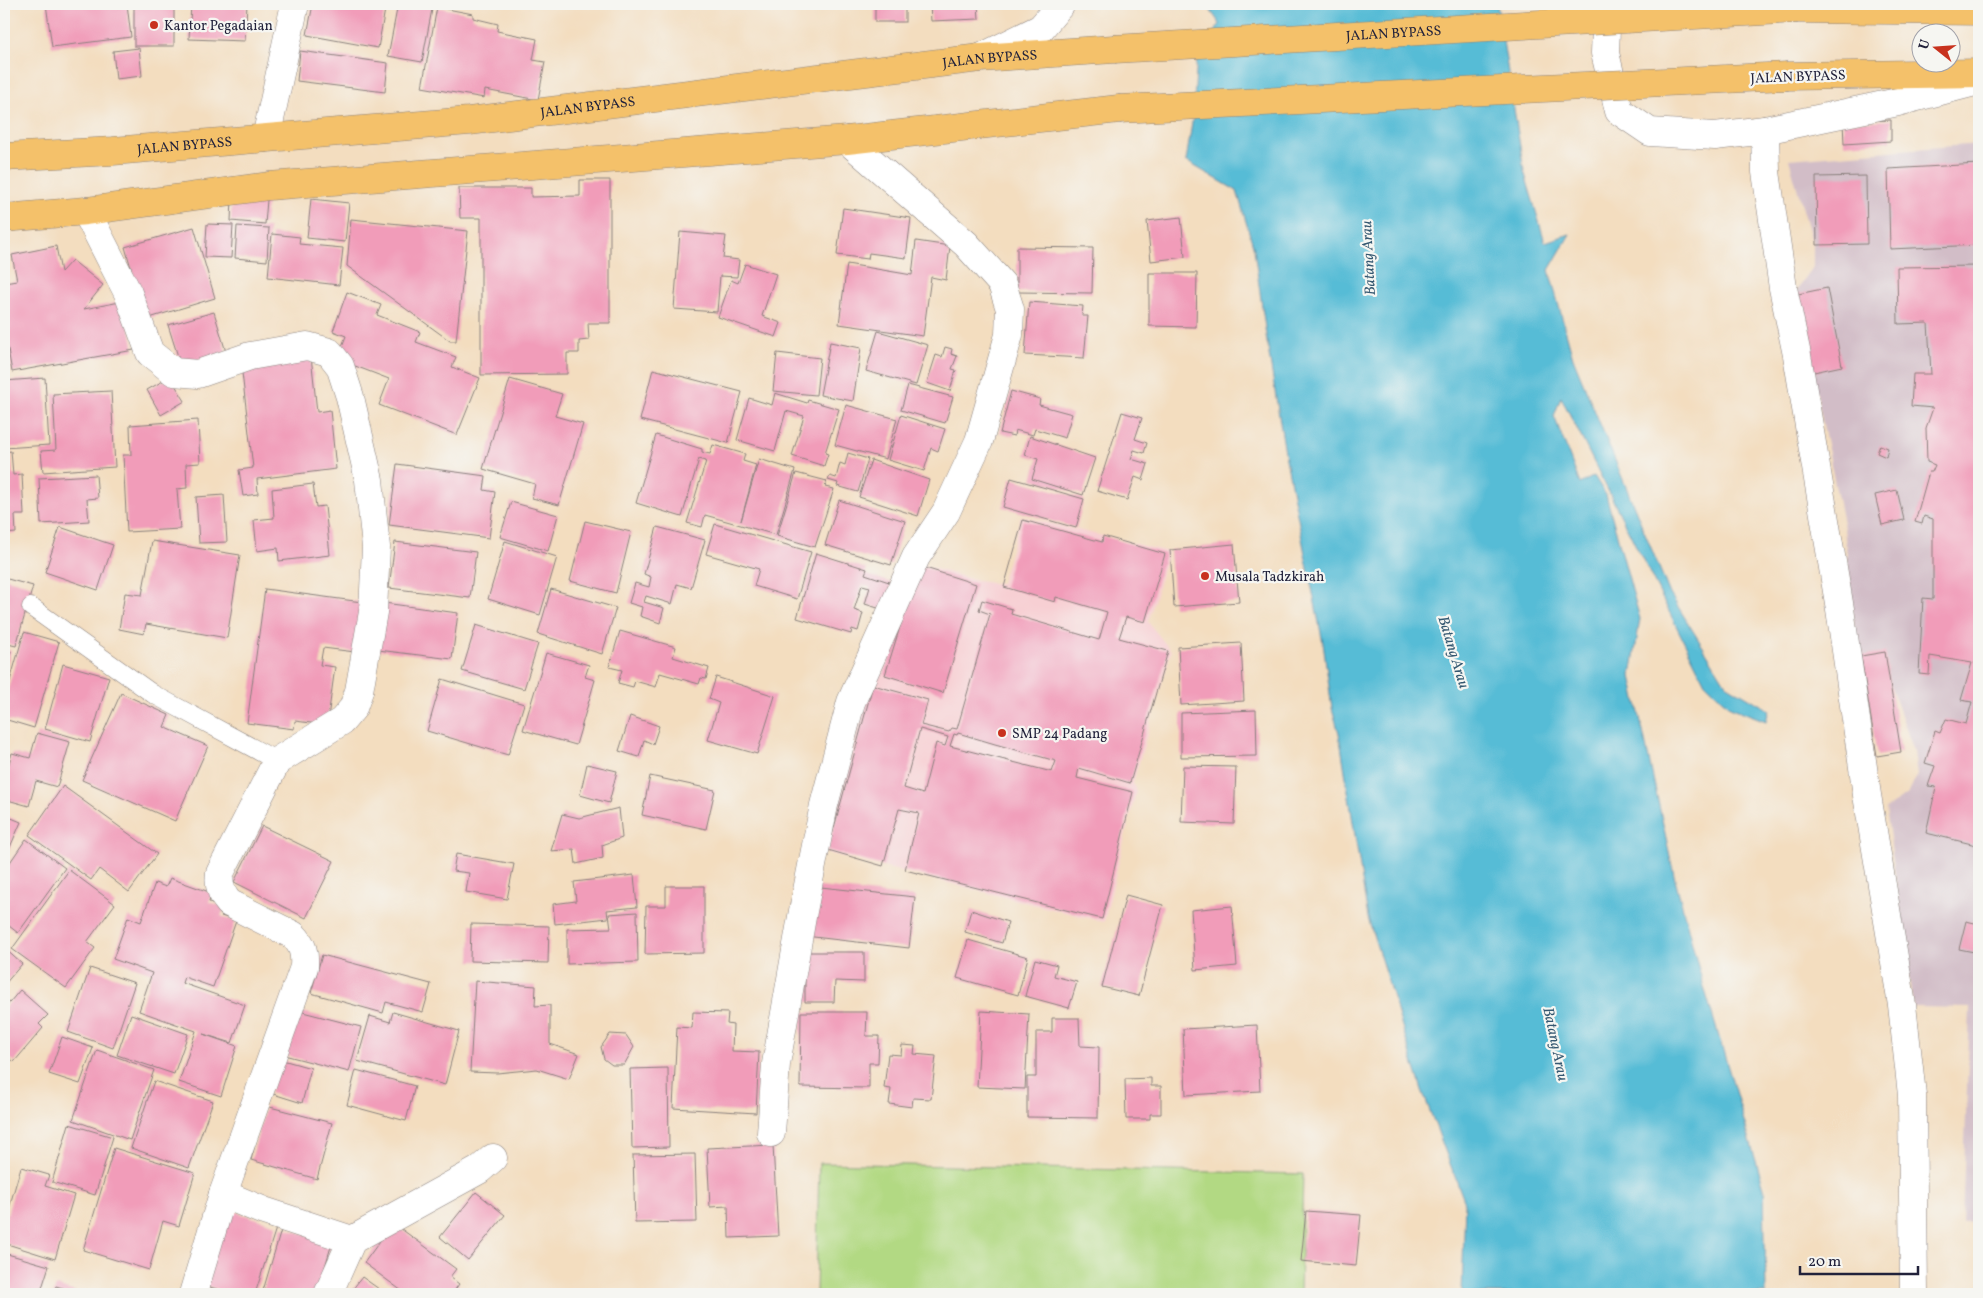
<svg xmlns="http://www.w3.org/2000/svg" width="1983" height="1298" font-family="Vollkorn,serif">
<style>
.built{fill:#f7cfd3}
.industrial{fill:#d2bdc7}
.green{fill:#b2d983;stroke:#6a7e5f}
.water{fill:#57bcd6;stroke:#3c6f88}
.building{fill:#f19cb9;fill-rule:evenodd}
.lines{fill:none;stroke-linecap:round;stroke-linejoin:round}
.service-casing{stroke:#8a807d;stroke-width:19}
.minor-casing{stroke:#8a807d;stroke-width:29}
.trunk-casing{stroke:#8a807d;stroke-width:29}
.service{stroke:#fff;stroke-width:18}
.minor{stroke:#fff;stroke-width:28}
.trunk{stroke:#f4c16b;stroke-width:28}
.trunk-bridge-casing{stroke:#8a807d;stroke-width:29;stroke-linecap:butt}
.trunk-bridge{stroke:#f4c16b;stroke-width:28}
.poi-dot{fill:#c8321e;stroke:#f6f6f2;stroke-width:2}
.labels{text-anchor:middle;stroke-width:4.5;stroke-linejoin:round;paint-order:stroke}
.poi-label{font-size:14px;fill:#22223b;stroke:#f6f6f2;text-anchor:start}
.street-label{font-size:14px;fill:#22223b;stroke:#f6f6f2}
.water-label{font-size:15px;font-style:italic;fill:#355871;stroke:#f6f6f2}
</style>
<rect width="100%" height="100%" fill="#f6f6f2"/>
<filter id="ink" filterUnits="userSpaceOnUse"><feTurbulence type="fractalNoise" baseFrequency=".02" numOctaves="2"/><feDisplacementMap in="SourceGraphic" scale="10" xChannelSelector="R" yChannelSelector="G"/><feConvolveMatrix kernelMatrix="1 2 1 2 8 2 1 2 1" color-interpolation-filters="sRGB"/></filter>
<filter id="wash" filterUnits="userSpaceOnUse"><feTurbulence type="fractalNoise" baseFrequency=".0096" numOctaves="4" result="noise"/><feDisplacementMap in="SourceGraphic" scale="20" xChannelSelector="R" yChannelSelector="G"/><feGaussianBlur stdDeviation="1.12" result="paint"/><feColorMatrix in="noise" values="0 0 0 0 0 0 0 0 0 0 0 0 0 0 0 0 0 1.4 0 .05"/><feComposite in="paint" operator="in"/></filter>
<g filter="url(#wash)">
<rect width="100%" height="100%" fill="#f3ddbf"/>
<polygon class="built" points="1021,516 1168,552 1148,622 1171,651 1133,783 1136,792 1104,922 824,852 871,683 882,673 916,563 977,581 1001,584"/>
<polygon class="industrial" points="1979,144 1979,1221 1962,1222 1970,1008 1913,1007 1886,808 1908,794 1917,775 1914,751 1890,684 1885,652 1861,656 1860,649 1856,642 1844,528 1796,291 1813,267 1813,245 1789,159"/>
<polygon class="green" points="819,1163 1303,1174 1300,1294 816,1294"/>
<polygon class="water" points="1206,4 1497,4 1524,171 1545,242 1570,234 1549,270 1573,358 1670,594 1726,684 1769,710 1766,721 1730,707 1705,683 1561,397 1554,416 1580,484 1594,476 1606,495 1640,619 1631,676 1674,875 1699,970 1764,1188 1766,1294 1462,1294 1465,1203 1422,1090 1368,918 1339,733 1332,708 1323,643 1286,459 1267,342 1254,249 1237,191 1186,161 1193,117 1197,56 1220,24"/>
<g id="blocks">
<g class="building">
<polygon points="4,4 7,4 8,18 4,18"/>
<polygon points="46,4 127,4 131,37 52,47"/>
<rect x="134" y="4" width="40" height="42"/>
<polygon points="191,4 247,4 245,41 189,39"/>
<polygon points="313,4 386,4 378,48 307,35"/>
<polygon points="398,4 433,4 422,62 388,56"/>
<rect x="875" y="4" width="30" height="18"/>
<polygon points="930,4 978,4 979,19 931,21"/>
<polygon points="437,7 473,14 473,18 498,24 497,31 537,39 533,60 545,62 538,100 485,90 484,98 422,87"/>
<polygon points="139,48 142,76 116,79 113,51"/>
<polygon points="300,51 388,63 385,92 297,81"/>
<polygon points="1891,120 1891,141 1844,144 1843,122"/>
<polygon points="1979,164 1979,245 1890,249 1888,169"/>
<polygon points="1866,176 1867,244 1817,245 1816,177"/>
<polygon points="580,180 610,180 610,323 588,323 589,340 579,341 579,353 567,353 567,374 481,375 481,218 460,218 459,188 531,188 531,197 580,196"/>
<polygon points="232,198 267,200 265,224 231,221"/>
<polygon points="311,199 349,203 345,242 307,238"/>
<polygon points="843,208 911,218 906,258 869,253 868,259 837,255"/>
<polygon points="1181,217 1185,257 1151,261 1147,221"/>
<polygon points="351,219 468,231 456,341 450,341 347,266"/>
<polygon points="207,224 233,225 231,258 205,257"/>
<polygon points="237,226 269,228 267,261 235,258"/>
<polygon points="194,227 215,298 146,319 125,247"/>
<polygon points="680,232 726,236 723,258 739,260 737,277 720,276 717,312 674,309"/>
<polygon points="272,234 300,237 299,244 343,248 339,285 268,277"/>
<polygon points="916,241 950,246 946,280 931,277 923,336 839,324 847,264 912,275"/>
<polygon points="56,246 61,272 72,260 103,285 84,309 125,301 134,350 12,372 4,327 4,283 17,281 12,255"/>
<polygon points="1017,247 1093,248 1092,293 1017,292"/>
<polygon points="745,264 776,274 762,316 781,323 776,337 718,317 731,280 738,283"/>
<polygon points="1979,266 1979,664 1974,663 1979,665 1979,831 1976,845 1926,833 1936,787 1928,786 1935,766 1925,763 1935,731 1940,733 1946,719 1966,724 1972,702 1961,700 1972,663 1930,656 1929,675 1919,674 1923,598 1933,599 1933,519 1924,516 1922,524 1915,522 1929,472 1932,472 1935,465 1927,462 1926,428 1933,408 1911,406 1913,374 1931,374 1928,323 1898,324 1897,267"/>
<polygon points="1149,273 1197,273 1196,327 1149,326"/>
<polygon points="1827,288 1842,366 1814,372 1798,294"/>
<polygon points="347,292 381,305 377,315 420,332 416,342 456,357 452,367 480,378 457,435 379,405 389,379 337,359 346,336 333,331"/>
<polygon points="1029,302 1083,306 1082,316 1088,316 1084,358 1025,355"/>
<polygon points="214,312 226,352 181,366 168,325"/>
<polygon points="878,331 928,345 916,385 866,371"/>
<polygon points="830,342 861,348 853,401 820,395"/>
<polygon points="945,347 952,349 951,354 957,356 952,369 956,370 950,391 927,383 936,355 942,357"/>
<polygon points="777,353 820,358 816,395 773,391"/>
<polygon points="311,356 317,412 330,410 336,469 257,479 258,494 243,496 239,470 253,468 241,364"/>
<polygon points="653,369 742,392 728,443 640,420"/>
<polygon points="170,377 185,401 161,415 147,390"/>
<polygon points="45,378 49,445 4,448 4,381"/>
<polygon points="510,379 562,394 555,416 583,424 559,505 532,498 535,484 483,469"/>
<polygon points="908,385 953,397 945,423 901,410"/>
<polygon points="111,391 115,467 43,472 41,451 56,450 53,394"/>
<polygon points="1011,391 1040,399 1039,405 1072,414 1065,438 1035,429 1033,435 1015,430 1014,436 1000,433"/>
<polygon points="775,393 807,403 808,400 839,409 825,453 828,454 824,466 792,456 804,416 786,411 775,451 737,440 749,398 772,405"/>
<polygon points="846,405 897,419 886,459 835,445"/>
<polygon points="1122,412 1142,418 1135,439 1147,443 1144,453 1134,450 1131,459 1148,464 1143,480 1135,477 1127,500 1097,491"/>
<polygon points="901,415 945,429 938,451 931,448 924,471 888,460"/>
<polygon points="198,420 200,463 186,464 187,488 177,489 180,529 127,532 123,455 131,455 130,425"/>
<polygon points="656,435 702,449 702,452 710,454 713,445 745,454 743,461 756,465 741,521 759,459 795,470 776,535 705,515 702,527 687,523 706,461 699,459 682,517 636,503"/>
<polygon points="1030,436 1095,458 1083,495 1032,479 1038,459 1025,455"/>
<polygon points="1880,445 1888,448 1886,457 1877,453"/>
<polygon points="11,451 13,475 22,474 24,515 15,515 16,533 4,534 4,452"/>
<polygon points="848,453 868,459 858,492 837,486 838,483 828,480 830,476 836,478 840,463 845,465"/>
<polygon points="871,460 929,480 918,516 859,497"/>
<polygon points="397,464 486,476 484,490 495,492 489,538 389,525"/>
<polygon points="796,473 827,481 825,487 834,489 815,547 777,536"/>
<polygon points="96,475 98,498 87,499 89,521 41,524 39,478"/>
<polygon points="1011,478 1084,499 1076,528 1003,507"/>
<polygon points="313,484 316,507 325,506 330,555 279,561 278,548 257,551 254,520 274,518 272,489"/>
<polygon points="1897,490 1904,520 1882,525 1875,495"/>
<polygon points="224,495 227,542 199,543 196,497"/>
<polygon points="839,500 905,521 891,565 825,545"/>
<polygon points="511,502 558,515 548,551 500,537"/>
<path d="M1023,520l79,22 1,-6 62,18 -20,68 -19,-5 -7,21 49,13 -38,132 -51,-15 -2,10 56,14 -31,127 -197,-49 14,-57 -20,-4 -16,57 -55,-16 45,-165 55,15 -7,25 28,7 3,-4 5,1 33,-115 -11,-4 3,-10 30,9 -1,5 88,26 8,-28 -51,-15 -1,5 -51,-15zM920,729l28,8 -3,9 -9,-3 -13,51 -19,-6zM958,733l37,11 61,17 -4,11 -102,-26 4,-12 3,1z"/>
<polygon points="585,521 631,532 616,593 570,581"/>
<polygon points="715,524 811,552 797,599 754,586 759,569 706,554"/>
<polygon points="60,527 113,545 98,590 45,572"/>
<polygon points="657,527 705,540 691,588 677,584 672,604 646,596 644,602 664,608 660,623 640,616 642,607 629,603 635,583 649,587 651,577 644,574"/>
<polygon points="152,541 240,555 227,638 146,624 144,634 119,629 125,593 142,595"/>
<polygon points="505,541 557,557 540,615 488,599"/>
<polygon points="395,542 476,552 470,598 389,588"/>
<polygon points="1234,544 1239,602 1174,607 1170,550"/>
<polygon points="816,553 867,569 865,574 892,583 884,610 865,604 870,587 862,585 854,610 863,613 858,631 852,629 851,634 797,618"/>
<polygon points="919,566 976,584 943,693 885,675"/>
<polygon points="4,578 33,586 16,646 4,643"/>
<polygon points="265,589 362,602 355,652 323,648 320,665 335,667 327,725 295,721 294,729 247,723"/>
<polygon points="551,589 616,608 602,654 538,634"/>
<polygon points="384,603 458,613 452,659 378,650"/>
<polygon points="476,625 538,644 524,689 462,671"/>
<polygon points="620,631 676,647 673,657 709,668 706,679 701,678 699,684 660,673 656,687 635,681 633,687 618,683 622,670 609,667"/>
<polygon points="24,632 59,642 34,728 4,719 4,702"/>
<polygon points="1241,643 1244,701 1181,705 1178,647"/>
<polygon points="4,649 11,651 4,674"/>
<polygon points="1885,652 1901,752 1877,756 1861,656"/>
<polygon points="546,653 589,665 585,677 595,680 576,745 523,730"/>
<polygon points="63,664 109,677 90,742 45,729"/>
<polygon points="716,677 775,696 757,754 708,740 719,703 709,699"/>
<polygon points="442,679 524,704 508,755 427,731"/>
<polygon points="121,693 169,715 164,727 208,746 175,821 82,780"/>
<polygon points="1256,710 1257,756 1181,757 1181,713"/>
<polygon points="630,716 659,726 653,744 644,740 639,757 619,751"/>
<polygon points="37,733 70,742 57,787 36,781 29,806 4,799 4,780 12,753 30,758"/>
<polygon points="587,764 617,771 609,803 580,795"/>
<polygon points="1183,766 1236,767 1234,824 1181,822"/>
<polygon points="650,776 715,790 706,829 642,815"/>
<polygon points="63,786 157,854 129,892 99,869 91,880 29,835"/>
<polygon points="619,808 622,838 602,845 603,858 576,864 574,849 551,851 562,814 579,818"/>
<polygon points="4,815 21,822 4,861"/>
<polygon points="262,826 334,861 306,918 234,882"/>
<polygon points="26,839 65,868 18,933 4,922 4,871"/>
<polygon points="456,854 514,864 507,899 466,892 469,873 453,871"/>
<polygon points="69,870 115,904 87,942 95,948 66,988 12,949"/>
<polygon points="634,875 637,907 607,910 608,918 555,924 553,904 576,901 574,882"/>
<polygon points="170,878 212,893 209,902 225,907 221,916 236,921 213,987 184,977 182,983 245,1005 232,1043 203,1034 237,1046 221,1096 179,1082 196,1031 139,1011 152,973 113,959 128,917 141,922 155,883 166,887"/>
<polygon points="666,886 704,886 704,953 645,954 646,906 666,906"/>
<polygon points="811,886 915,897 909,948 805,936"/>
<polygon points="1126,895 1163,905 1139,996 1102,987"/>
<polygon points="1232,906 1237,966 1195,970 1191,910"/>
<polygon points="971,910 1008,922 1002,943 965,932"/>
<polygon points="637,912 638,962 567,964 567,929 611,928 609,914"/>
<polygon points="1966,921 1979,924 1979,953 1959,949"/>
<polygon points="471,924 549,926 548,963 470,961"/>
<polygon points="968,940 1028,957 1018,995 957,978"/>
<polygon points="4,948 22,964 4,985"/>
<polygon points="805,952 864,952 864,982 835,981 834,1002 805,1002"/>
<polygon points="322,955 431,984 423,1012 386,1002 383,1013 311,993"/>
<polygon points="1035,959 1057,965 1054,976 1077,982 1069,1008 1025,996"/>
<polygon points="90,968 135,983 113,1048 68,1032"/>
<polygon points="475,981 536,986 535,1006 550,1005 550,1044 579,1054 569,1079 537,1069 497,1073 470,1072"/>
<polygon points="20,990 48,1015 39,1024 43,1028 14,1062 4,1053 4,1009"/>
<polygon points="295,1010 361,1027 349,1072 284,1055"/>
<polygon points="981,1011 1029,1014 1025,1089 977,1087"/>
<polygon points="393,1012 459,1031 445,1085 357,1061 370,1016 390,1022"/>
<polygon points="693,1012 728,1013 727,1024 733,1025 732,1051 759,1052 756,1113 673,1108 677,1027 692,1028"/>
<polygon points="801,1012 867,1012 866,1036 879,1036 878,1063 869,1063 869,1088 800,1087"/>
<polygon points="131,1014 188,1034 174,1074 117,1055"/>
<polygon points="1052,1018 1079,1018 1080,1046 1099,1047 1098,1118 1027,1117 1027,1077 1036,1077 1036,1032 1052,1032"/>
<polygon points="1257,1025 1260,1091 1186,1095 1183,1029"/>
<polygon points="610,1034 626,1035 634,1047 624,1065 612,1065 604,1059 601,1047"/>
<polygon points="62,1037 93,1048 80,1084 49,1074"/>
<polygon points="902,1045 915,1046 914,1054 936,1056 931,1099 913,1098 912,1107 889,1104 891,1089 884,1088 888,1054 901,1055"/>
<polygon points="97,1050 154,1070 130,1140 73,1120"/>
<polygon points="279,1059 311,1068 302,1103 270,1093"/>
<polygon points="668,1068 669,1147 632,1148 630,1069"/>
<polygon points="356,1070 415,1086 406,1121 347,1105"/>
<polygon points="1151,1078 1151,1086 1161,1086 1161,1114 1150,1114 1150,1119 1126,1119 1125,1079"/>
<polygon points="154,1081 213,1101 189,1168 131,1148"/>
<polygon points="266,1106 332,1123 317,1179 251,1160"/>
<polygon points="69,1124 113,1137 95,1195 52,1182"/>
<polygon points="773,1145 778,1236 729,1238 728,1206 710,1207 707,1148"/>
<polygon points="114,1148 195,1173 179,1226 163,1221 149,1270 83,1250"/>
<polygon points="695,1154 697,1222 635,1223 633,1155"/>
<polygon points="21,1167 49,1175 45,1186 74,1195 55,1259 4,1243 4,1225"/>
<polygon points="476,1192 505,1215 468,1260 440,1237"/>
<polygon points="226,1209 277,1225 255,1294 234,1294 203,1285"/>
<polygon points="1306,1211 1361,1215 1356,1266 1301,1261"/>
<polygon points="393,1223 456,1269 450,1277 459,1284 452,1294 406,1294 364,1263"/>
<polygon points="282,1227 332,1243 317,1294 262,1294"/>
<polygon points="4,1253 49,1266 40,1294 4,1294"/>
<polygon points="362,1277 386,1294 349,1294"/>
<polygon points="56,1286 82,1294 53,1294"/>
</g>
</g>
</g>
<g filter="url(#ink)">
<use href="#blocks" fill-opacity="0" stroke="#8a807d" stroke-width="1"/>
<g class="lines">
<defs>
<polyline id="service" points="31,607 153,694 277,761"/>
<g id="minor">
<polyline points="1607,4 1605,53 1619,111 1650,132 1715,136 1765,130"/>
<polyline points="980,58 1041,28 1061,4"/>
<polyline points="266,138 295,4"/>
<path d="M86,211l42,82 22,60 24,19 24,2 52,-18 57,-10 22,6 11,14 10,31 19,83 7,67 -3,65 -14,79 -6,17 -11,13 -65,40 -57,112c-2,12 1,21 9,30l64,32c10,10 12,18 11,32l-81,227 -30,100"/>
<polyline points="771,1133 776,1064 803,911 824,805 851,702 916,557 946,512 979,441 1009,335 1010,309 1002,284 966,244 847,140"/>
<polyline points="223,1194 264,1211 352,1240"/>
<polyline points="328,1294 352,1240 479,1170 493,1158"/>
<polyline points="1914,1294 1912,1095 1902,1005 1867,795 1840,609 1797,355 1783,288 1766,172 1765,130 1898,102 1979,81"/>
</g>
<g id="trunk">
<polyline points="1797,9 1979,11"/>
<polyline points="1788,76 1979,73"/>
<path id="s1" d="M4,157l109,-6 356,-30 511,-63 134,-9"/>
<polyline points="4,218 86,211 269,186 847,140 1119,109"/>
</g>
</defs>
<use href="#service" class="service-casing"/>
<use href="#minor" class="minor-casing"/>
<use href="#trunk" class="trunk-casing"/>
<use href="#service" class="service"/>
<use href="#minor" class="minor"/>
<use href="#trunk" class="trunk"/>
<defs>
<g id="trunk-bridge">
<path id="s2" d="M1114,49l683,-40"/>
<polyline points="1119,109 1788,76"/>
</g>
</defs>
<use href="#trunk-bridge" class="trunk-bridge-casing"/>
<use href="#trunk-bridge" class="trunk-bridge"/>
</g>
</g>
<g class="poi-dot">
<circle cx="154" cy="25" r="5"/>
<circle cx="1205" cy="576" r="5"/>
<circle cx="1002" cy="733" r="5"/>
</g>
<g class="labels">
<g class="poi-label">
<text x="164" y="30">Kantor Pegadaian</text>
<text x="1215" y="581">Musala Tadzkirah</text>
<text x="1012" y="738">SMP 24 Padang</text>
</g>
<g class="street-label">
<text dy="5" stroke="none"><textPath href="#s2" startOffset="280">JALAN BYPASS</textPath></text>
<text dy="5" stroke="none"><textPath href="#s1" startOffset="991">JALAN BYPASS</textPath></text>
<text transform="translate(1798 76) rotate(-2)" y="5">JALAN BYPASS</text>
<text dy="5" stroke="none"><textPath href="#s1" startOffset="586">JALAN BYPASS</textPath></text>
<text dy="5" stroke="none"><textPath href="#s1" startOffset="181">JALAN BYPASS</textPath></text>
</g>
<g class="water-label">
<text transform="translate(1368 258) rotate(-93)" y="5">Batang Arau</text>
<text transform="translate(1454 652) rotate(73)" y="5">Batang Arau</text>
<text transform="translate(1556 1044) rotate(78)" y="5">Batang Arau</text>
</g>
</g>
<rect width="1983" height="1298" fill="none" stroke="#f6f6f2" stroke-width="20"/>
<g transform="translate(1936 48) rotate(287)"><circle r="24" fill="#f6f6f2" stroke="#a1a1a9"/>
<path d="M0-4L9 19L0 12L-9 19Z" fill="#c8321e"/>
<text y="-8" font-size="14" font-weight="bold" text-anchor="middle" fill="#22223b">U</text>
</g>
<path d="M1800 1266v8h118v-8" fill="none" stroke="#22223b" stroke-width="2.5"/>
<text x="1808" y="1266" font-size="15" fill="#22223b" stroke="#f6f6f2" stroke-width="4" paint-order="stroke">20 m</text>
</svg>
